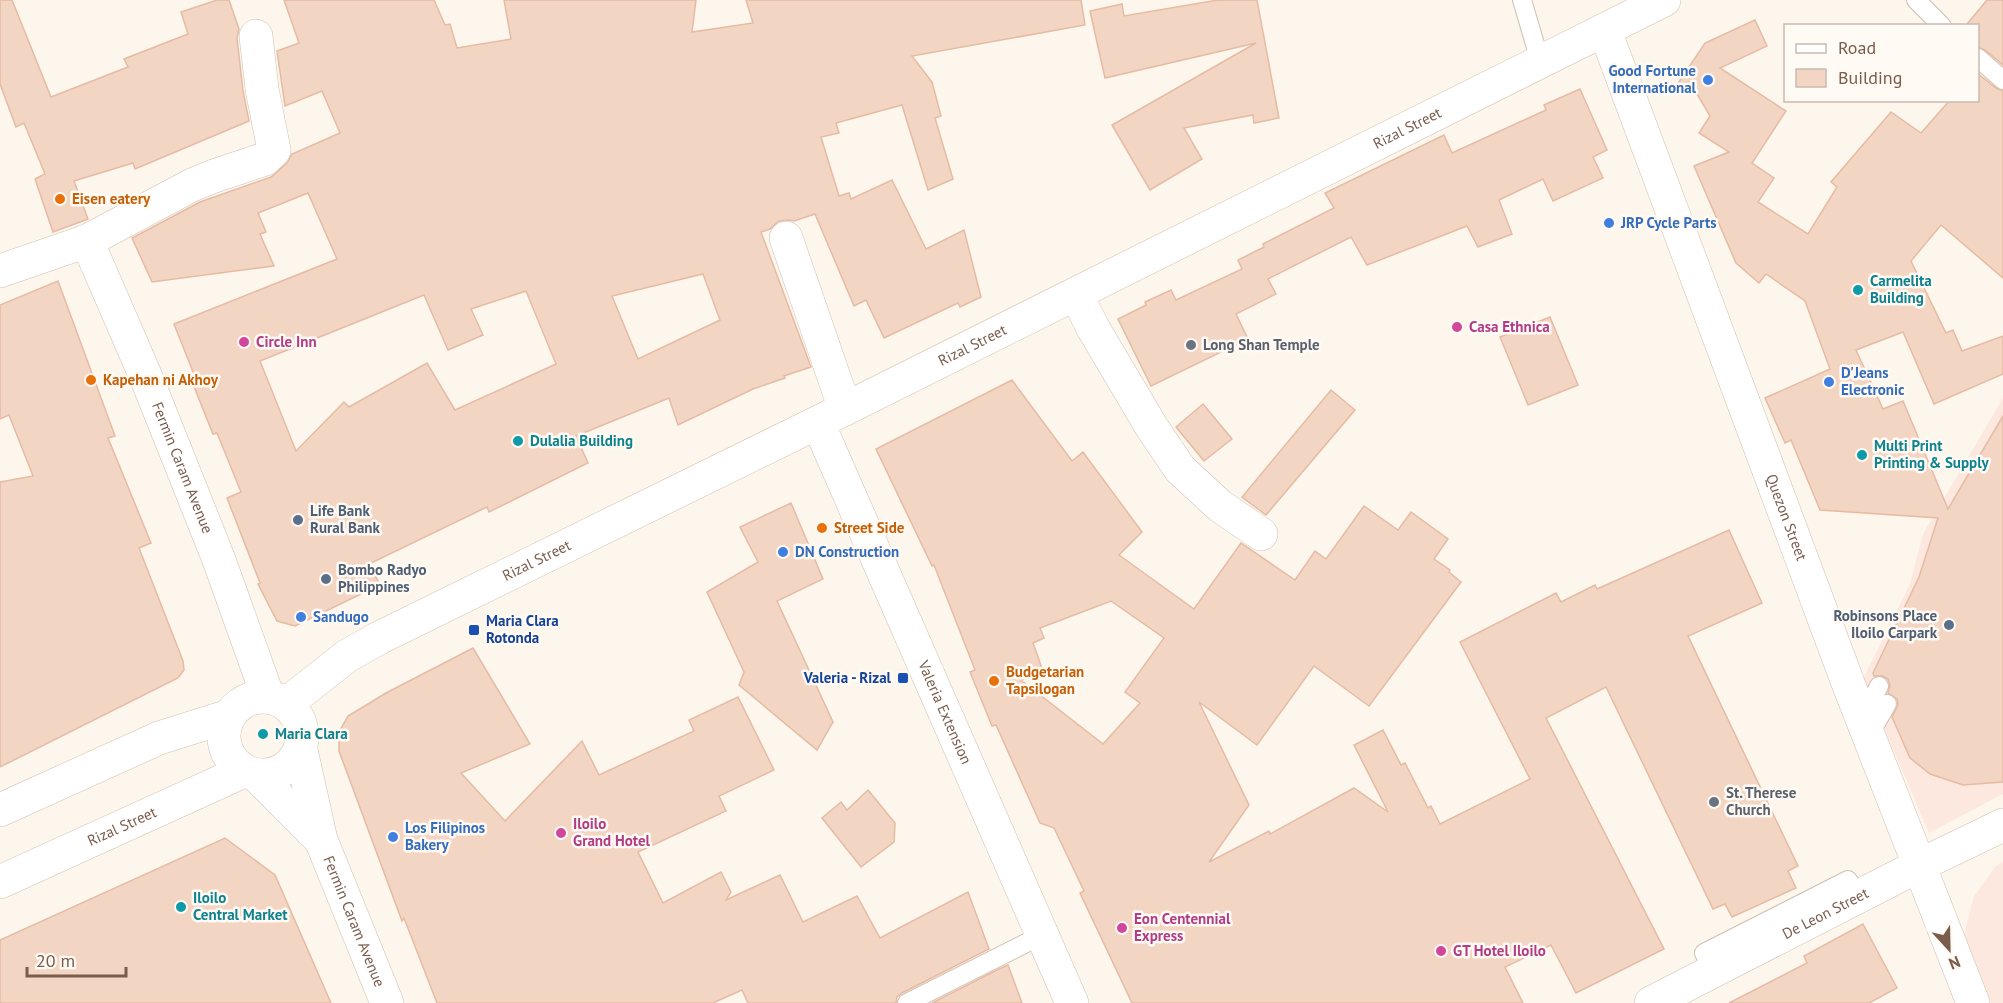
<svg xmlns="http://www.w3.org/2000/svg" width="2003" height="1003" font-family="'PT Sans',sans-serif">
<style>
.commercial{fill:#fde8e0}
.building{fill:#f3d5c3;stroke:#e6bba3;stroke-width:1.5;fill-rule:evenodd}
.lines{fill:none;stroke-linecap:round;stroke-linejoin:round}
.service-casing{stroke:#d1beb0;stroke-width:20}
.minor-casing{stroke:#d1beb0;stroke-width:34}
.tertiary-casing{stroke:#d1beb0;stroke-width:34}
.secondary-casing{stroke:#d6c0b0;stroke-width:34}
.service{stroke:#fff;stroke-width:18}
.minor{stroke:#fff;stroke-width:33}
.tertiary{stroke:#fff;stroke-width:33}
.secondary{stroke:#fff;stroke-width:33}
.shop-dot{fill:#3f7fe0;stroke:#fffaf3;stroke-width:2}
.food-dot{fill:#e8710a;stroke:#fffaf3;stroke-width:2}
.culture-dot{fill:#0f9aa8;stroke:#fffaf3;stroke-width:2}
.hotel-dot{fill:#d1479c;stroke:#fffaf3;stroke-width:2}
.worship-dot{fill:#6b7280;stroke:#fffaf3;stroke-width:2}
.service-dot{fill:#5c6f8a;stroke:#fffaf3;stroke-width:2}
.transit-dot{fill:#1a4fb4;stroke:#fffaf3;stroke-width:2}
.labels{text-anchor:middle;stroke-width:5;stroke-linejoin:round;paint-order:stroke}
.shop-label{font-size:15px;font-weight:bold;fill:#366cbe;stroke:#fffaf3;text-anchor:start}
.street-label{font-size:15px;fill:#7a5c4d;stroke:#fffaf3}
.food-label{font-size:15px;font-weight:bold;fill:#c56008;stroke:#fffaf3;text-anchor:start}
.culture-label{font-size:15px;font-weight:bold;fill:#0d838f;stroke:#fffaf3;text-anchor:start}
.hotel-label{font-size:15px;font-weight:bold;fill:#b23c85;stroke:#fffaf3;text-anchor:start}
.worship-label{font-size:15px;font-weight:bold;fill:#5b616d;stroke:#fffaf3;text-anchor:start}
.service-label{font-size:15px;font-weight:bold;fill:#4e5e75;stroke:#fffaf3;text-anchor:start}
.transit-label{font-size:15px;font-weight:bold;fill:#164399;stroke:#fffaf3;text-anchor:start}
</style>
<rect width="100%" height="100%" fill="#fdf6ec"/>
<g class="commercial">
<polygon points="2003,398 2003,794 1929,833 1863,679 1910,584 1923,534"/>
<polygon points="2003,862 2003,1003 1991,1003 1964,935 1974,896 1996,866"/>
</g>
<g class="building">
<polygon points="0,0 12,0 51,97 128,67 124,59 188,34 181,12 217,0 229,0 239,29 237,38 243,91 249,121 135,169 133,163 74,181 88,219 53,232 35,179 45,174 24,123 16,127 0,84"/>
<path d="M284,0h150l11,25 5,-1 7,24 54,-9 -7,-39h192l-4,32 61,-9 -7,-23h335l4,25 -173,31 20,26 9,34 -6,2 18,61 -25,11 -26,-85 -66,18 3,10 -18,4 18,59 10,-3 2,6 41,-19 34,69 38,-19 17,67 -21,10 -2,-4 -74,35 -18,-38 -12,6 -39,-92 -21,7 -5,-1 -10,1 -9,8 -9,3 50,135 -27,9 1,2 -32,11 -75,36 -9,-27 -93,38 12,27 -99,49 -2,-5 -118,57 11,21 -85,41 -18,-5 -19,-37 2,-1 -33,-85 14,-6 -24,-59 -4,1 -20,-50 4,-2 -23,-58 163,-65 -29,-66 -50,20 8,19 -6,2 14,32 -122,16 -20,-44 68,-36 71,-25 16,-14 5,-9 48,-21 -18,-42 -37,15 -8,-55 22,-8zM703,274l17,46 -82,39 -26,-63zM526,291l30,73 -101,46 -28,-47 -78,44 -5,-5 -48,49 -36,-90 164,-66 24,55 35,-15 -12,-26z"/>
<polygon points="1218,0 1257,0 1279,118 1254,123 1253,115 1184,128 1202,159 1150,190 1112,125 1256,43 1105,78 1090,11 1122,4 1124,16"/>
<polygon points="1987,0 2003,0 2003,65 1985,50 1977,47 1977,26 1967,24"/>
<polygon points="1755,20 1767,46 1720,68 1786,111 1752,163 1774,178 1758,202 1808,234 1837,187 1831,182 1891,112 1921,133 1950,100 1977,100 1977,73 1996,88 2003,91 2003,278 1941,225 1911,261 1946,333 1953,330 1962,351 2003,336 2003,374 1934,404 1903,332 1856,350 1883,409 1903,401 1948,509 2003,416 2003,782 1963,785 1930,774 1910,758 1892,717 1898,705 1897,699 1888,693 1890,686 1888,679 1883,676 1874,676 1873,673 1919,577 1938,518 1820,510 1791,440 1785,443 1765,398 1830,369 1805,301 1766,274 1759,283 1736,263 1694,166 1729,152 1699,133 1710,116 1690,82 1675,88 1705,43"/>
<polygon points="1580,89 1607,150 1593,157 1603,178 1553,201 1543,179 1499,200 1512,234 1478,247 1467,226 1367,265 1351,237 1268,279 1276,294 1236,314 1248,339 1151,386 1118,319 1146,305 1145,302 1171,290 1176,300 1242,269 1238,260 1264,247 1263,244 1334,208 1325,193 1444,135 1452,153 1546,110 1544,105"/>
<polygon points="58,281 115,436 108,438 151,543 139,548 183,661 184,670 178,678 0,767 0,482 33,476 9,415 0,419 0,305"/>
<polygon points="1550,317 1578,385 1528,405 1500,337"/>
<path d="M1012,380l60,81 11,-9 59,80 -23,23 75,54 47,-66 54,37 20,-29 11,8 38,-53 34,24 13,-18 37,27 -14,20 16,11 -1,2 12,10 -92,124 -55,-40 -57,79 -58,-43 50,103 -40,57 60,-31 1,3 84,-46 34,24 -34,-67 29,-15 18,35 4,-2 23,45 3,-2 9,18 90,-45 -70,-137 96,-49 5,9 34,-17 2,4 132,-59 33,73 -74,33 110,230 -10,5 8,17 -64,29 -7,-13 -12,5 -107,-222 -60,31 118,231 -88,44 -25,-48 -46,22 18,36h-391l-52,-110 4,-2 -30,-63 -14,-5 -44,-98 -4,1 -22,-54 5,-2 -41,-105 -2,1 -56,-117zM1111,601l53,37 -39,54 15,11 -37,41 -82,-64 22,-9 -10,-28 11,-5 -4,-10z"/>
<polygon points="1331,390 1355,410 1266,515 1242,497"/>
<polygon points="1203,404 1232,439 1204,461 1176,427"/>
<polygon points="791,503 823,579 777,601 833,722 817,750 739,685 744,672 707,592 758,562 740,527"/>
<polygon points="473,648 530,744 461,773 505,821 582,741 599,775 694,731 689,720 738,697 774,770 719,796 726,811 638,852 663,903 721,872 731,892 726,900 780,875 803,922 857,896 880,938 968,892 989,949 902,993 897,997 896,1003 748,1003 742,990 713,1003 437,1003 404,918 402,921 339,751 339,732 348,716 386,693"/>
<polygon points="868,790 895,823 894,842 861,867 822,818 841,802 847,810"/>
<polygon points="225,838 275,875 331,1003 0,1003 0,940"/>
<polygon points="1863,924 1897,988 1869,1003 1729,1003 1807,963 1804,956"/>
<polygon points="1008,965 1022,1003 932,1003 997,970"/>
</g>
<g class="lines">
<defs>
<g id="service">
<polyline points="1522,0 1540,61"/>
<polyline points="1916,0 1942,26"/>
<polyline points="1978,58 2003,80"/>
<polyline points="1862,720 1879,686"/>
<polyline points="1869,735 1887,704"/>
<polyline points="1713,971 1704,953 1848,880 1856,898"/>
<polyline points="907,1003 1042,935"/>
</g>
<g id="minor">
<path id="s1" d="M1605,31l243,652 125,320"/>
<polyline points="786,238 845,409"/>
<path id="s2" d="M87,241l59,136 73,183 49,137"/>
<polyline points="0,271 87,241 192,185 214,176 265,159 274,150 262,89 256,36"/>
<polyline points="1076,294 1093,328 1151,426 1180,469 1220,506 1261,534"/>
<path id="s3" d="M818,423l254,580"/>
</g>
<g id="tertiary">
<path id="s4" d="M301,750l20,90 66,163"/>
<polyline points="256,775 321,840"/>
<path id="s5" d="M1651,1003l269,-138 83,-40"/>
</g>
<g id="secondary">
<circle cx="263" cy="736" r="39"/>
<path id="s6" d="M286,704l61,-48 32,-18 466,-229 819,-409"/>
<polyline points="0,810 159,738 229,716"/>
<path id="s7" d="M0,882l244,-111"/>
</g>
</defs>
<use href="#service" class="service-casing"/>
<use href="#minor" class="minor-casing"/>
<use href="#tertiary" class="tertiary-casing"/>
<use href="#secondary" class="secondary-casing"/>
<use href="#service" class="service"/>
<use href="#minor" class="minor"/>
<use href="#tertiary" class="tertiary"/>
<use href="#secondary" class="secondary"/>
</g>
<g class="shop-dot">
<circle cx="1708" cy="80" r="6"/>
<circle cx="1609" cy="223" r="6"/>
<circle cx="1829" cy="382" r="6"/>
<circle cx="783" cy="552" r="6"/>
<circle cx="301" cy="617" r="6"/>
<circle cx="393" cy="837" r="6"/>
</g>
<g class="food-dot">
<circle cx="60" cy="199" r="6"/>
<circle cx="91" cy="380" r="6"/>
<circle cx="822" cy="528" r="6"/>
<circle cx="994" cy="681" r="6"/>
</g>
<g class="culture-dot">
<circle cx="1858" cy="290" r="6"/>
<circle cx="518" cy="441" r="6"/>
<circle cx="1862" cy="455" r="6"/>
<circle cx="263" cy="734" r="6"/>
<circle cx="181" cy="907" r="6"/>
</g>
<g class="hotel-dot">
<circle cx="1457" cy="327" r="6"/>
<circle cx="244" cy="342" r="6"/>
<circle cx="561" cy="833" r="6"/>
<circle cx="1122" cy="928" r="6"/>
<circle cx="1441" cy="951" r="6"/>
</g>
<g class="worship-dot">
<circle cx="1191" cy="345" r="6"/>
<circle cx="1714" cy="802" r="6"/>
</g>
<g class="service-dot">
<circle cx="298" cy="520" r="6"/>
<circle cx="326" cy="579" r="6"/>
<circle cx="1949" cy="625" r="6"/>
</g>
<g class="transit-dot">
<rect x="468" y="624" width="12" height="12" rx="3"/>
<rect x="897" y="672" width="12" height="12" rx="3"/>
</g>
<g class="labels">
<g class="shop-label">
<text x="1696" y="76" text-anchor="end">Good Fortune<tspan x="1696" dy="17">International</tspan></text>
<text x="1621" y="228">JRP Cycle Parts</text>
<text x="1841" y="378">D'Jeans<tspan x="1841" dy="17">Electronic</tspan></text>
<text x="795" y="557">DN Construction</text>
<text x="313" y="622">Sandugo</text>
<text x="405" y="833">Los Filipinos<tspan x="405" dy="17">Bakery</tspan></text>
</g>
<g class="street-label">
<text dy="5" stroke="none"><textPath href="#s6" startOffset="1262">Rizal Street</textPath></text>
<text dy="5" stroke="none"><textPath href="#s6" startOffset="776">Rizal Street</textPath></text>
<text dy="5" stroke="none"><textPath href="#s2" startOffset="246">Fermin Caram Avenue</textPath></text>
<text dy="5" stroke="none"><textPath href="#s1" startOffset="519">Quezon Street</textPath></text>
<text dy="5" stroke="none"><textPath href="#s6" startOffset="290">Rizal Street</textPath></text>
<text dy="5" stroke="none"><textPath href="#s3" startOffset="316">Valeria Extension</textPath></text>
<text dy="5" stroke="none"><textPath href="#s7" startOffset="134">Rizal Street</textPath></text>
<text dy="5" stroke="none"><textPath href="#s5" startOffset="196">De Leon Street</textPath></text>
<text dy="5" stroke="none"><textPath href="#s4" startOffset="180">Fermin Caram Avenue</textPath></text>
</g>
<g class="food-label">
<text x="72" y="204">Eisen eatery</text>
<text x="103" y="385">Kapehan ni Akhoy</text>
<text x="834" y="533">Street Side</text>
<text x="1006" y="677">Budgetarian<tspan x="1006" dy="17">Tapsilogan</tspan></text>
</g>
<g class="culture-label">
<text x="1870" y="286">Carmelita<tspan x="1870" dy="17">Building</tspan></text>
<text x="530" y="446">Dulalia Building</text>
<text x="1874" y="451">Multi Print<tspan x="1874" dy="17">Printing &amp; Supply</tspan></text>
<text x="275" y="739">Maria Clara</text>
<text x="193" y="903">Iloilo<tspan x="193" dy="17">Central Market</tspan></text>
</g>
<g class="hotel-label">
<text x="1469" y="332">Casa Ethnica</text>
<text x="256" y="347">Circle Inn</text>
<text x="573" y="829">Iloilo<tspan x="573" dy="17">Grand Hotel</tspan></text>
<text x="1134" y="924">Eon Centennial<tspan x="1134" dy="17">Express</tspan></text>
<text x="1453" y="956">GT Hotel Iloilo</text>
</g>
<g class="worship-label">
<text x="1203" y="350">Long Shan Temple</text>
<text x="1726" y="798">St. Therese<tspan x="1726" dy="17">Church</tspan></text>
</g>
<g class="service-label">
<text x="310" y="516">Life Bank<tspan x="310" dy="17">Rural Bank</tspan></text>
<text x="338" y="575">Bombo Radyo<tspan x="338" dy="17">Philippines</tspan></text>
<text x="1937" y="621" text-anchor="end">Robinsons Place<tspan x="1937" dy="17">Iloilo Carpark</tspan></text>
</g>
<g class="transit-label">
<text x="486" y="626">Maria Clara<tspan x="486" dy="17">Rotonda</tspan></text>
<text x="891" y="683" text-anchor="end">Valeria - Rizal</text>
</g>
</g>
<rect x="1784" y="24" width="195" height="78" fill="#fffaf3" stroke="#cabbb1" stroke-width="1.5"/>
<rect x="1796" y="44" width="30" height="9" fill="#ffffff" stroke="#cabbb1" stroke-width="1.5"/>
<text x="1838" y="54" font-size="18" fill="#7a5c4d">Road</text>
<rect x="1796" y="69" width="30" height="18" fill="#f3d5c3" stroke="#cabbb1" stroke-width="1.5"/>
<text x="1838" y="84" font-size="18" fill="#7a5c4d">Building</text>
<g transform="translate(1949 949) rotate(158)" stroke="#fffaf3" stroke-width="4.5" paint-order="stroke">
<path d="M0-4.5L10 22L0 15L-10 22Z" fill="#7a5c4d"/>
<text y="-9" font-size="16" font-weight="bold" text-anchor="middle" fill="#7a5c4d">N</text>
</g>
<path d="M27 967v9h99v-9" fill="none" stroke="#7a5c4d" stroke-width="3"/>
<text x="36" y="967" font-size="18" fill="#7a5c4d" stroke="#fffaf3" stroke-width="4.5" paint-order="stroke">20 m</text>
</svg>
